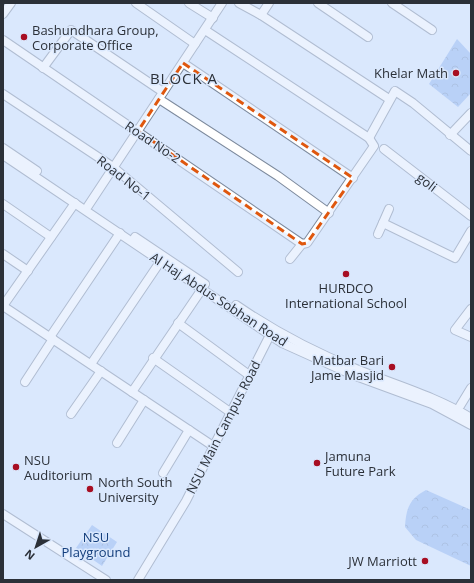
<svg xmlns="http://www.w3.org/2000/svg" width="474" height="583" font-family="'Open Sans',sans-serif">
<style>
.forest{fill:url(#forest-crowns)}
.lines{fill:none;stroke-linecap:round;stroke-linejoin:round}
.minor-casing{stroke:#7d8a9d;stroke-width:10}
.minor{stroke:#fff;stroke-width:8}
.marked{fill:none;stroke:#df570e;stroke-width:3;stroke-dasharray:8 5;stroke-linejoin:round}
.poi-dot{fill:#a70e23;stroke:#dae8fd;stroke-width:1.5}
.labels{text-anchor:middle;stroke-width:3;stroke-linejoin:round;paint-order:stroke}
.poi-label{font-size:13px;fill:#2b3038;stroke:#dae8fd;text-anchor:start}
.street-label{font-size:13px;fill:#2b3038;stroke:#dae8fd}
.park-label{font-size:13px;fill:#133e7c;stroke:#dae8fd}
.quarter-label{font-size:15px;letter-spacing:1px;fill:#2b3038;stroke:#dae8fd}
</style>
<defs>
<pattern id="forest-crowns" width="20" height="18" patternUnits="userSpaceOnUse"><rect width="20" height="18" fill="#90b6f0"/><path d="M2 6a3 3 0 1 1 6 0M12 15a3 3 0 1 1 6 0" fill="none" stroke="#7694c3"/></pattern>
</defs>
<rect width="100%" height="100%" fill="#dae8fd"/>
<g class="forest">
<polygon points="457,39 471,54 471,93 458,107 429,84"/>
<path d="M426,490l45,20v56l-55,-26 -11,-13c1,-18 4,-28 21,-37z"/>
<polygon points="92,525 117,542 102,566 76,548"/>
</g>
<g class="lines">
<defs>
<g id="minor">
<polyline points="136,3 195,44"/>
<polyline points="189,3 213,18"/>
<polyline points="239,3 261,15 389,99"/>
<polyline points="318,3 368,37"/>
<polyline points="392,3 432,30"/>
<polyline points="3,14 11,3"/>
<polyline points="261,15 269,3"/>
<polyline points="205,30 369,138 374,146 307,243 302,244 290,259"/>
<polyline points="3,40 302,244"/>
<polyline points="183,63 353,178"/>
<polyline points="43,68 71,30 163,92"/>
<polyline points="3,94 113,167 238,272"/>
<polyline points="159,99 278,176 329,213"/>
<polyline points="450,135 471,113"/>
<polyline points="369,138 395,91 413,103 471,151"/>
<polyline points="3,148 37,171"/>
<polyline points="384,149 471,216"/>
<polyline points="3,155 282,343 353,375 432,404 471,425"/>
<polyline points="3,204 51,237"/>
<polyline points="88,206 222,3"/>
<polyline points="383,223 455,258 471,231"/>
<polyline points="383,223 378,234 389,209"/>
<polyline points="135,237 205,284"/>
<polyline points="3,254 28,271"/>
<path d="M236,305c38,26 78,47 120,64 39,16 79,27 115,49"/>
<polyline points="3,306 213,446"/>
<polyline points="3,306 75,203"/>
<polyline points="471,309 455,330 471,337"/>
<polyline points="178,323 249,375"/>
<polyline points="50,337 120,233"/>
<polyline points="153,358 230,412"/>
<polyline points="91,364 160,262"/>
<polyline points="25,382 53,339"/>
<polyline points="132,392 202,289"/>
<polyline points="460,406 471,388"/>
<polyline points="71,414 101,371"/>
<polyline points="117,443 144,400"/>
<polyline points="163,473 189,430"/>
<polyline points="3,514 106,580"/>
<polyline points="138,580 186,501 270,335"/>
</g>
</defs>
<use href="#minor" class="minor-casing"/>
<use href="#minor" class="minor"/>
</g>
<path d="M0 0H474V583H0ZM183,63l170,115 -46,65 -5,1 -164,-113z" fill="#dae8fd" fill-opacity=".55" fill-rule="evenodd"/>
<path class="marked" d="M183,63l170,115 -46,65 -5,1 -164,-113z"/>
<g class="poi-dot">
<circle cx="24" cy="37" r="4"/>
<circle cx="456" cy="73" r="4"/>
<circle cx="346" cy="274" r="4"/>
<circle cx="392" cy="367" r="4"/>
<circle cx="317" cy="463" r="4"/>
<circle cx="16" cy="467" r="4"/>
<circle cx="90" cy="489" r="4"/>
<circle cx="425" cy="561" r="4"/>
</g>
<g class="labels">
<g class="poi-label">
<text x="32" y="35">Bashundhara Group,<tspan x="32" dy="15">Corporate Office</tspan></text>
<text x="448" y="78" text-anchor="end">Khelar Math</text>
<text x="346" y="293" text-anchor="middle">HURDCO<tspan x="346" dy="15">International School</tspan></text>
<text x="384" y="365" text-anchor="end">Matbar Bari<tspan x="384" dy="15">Jame Masjid</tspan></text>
<text x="325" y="461">Jamuna<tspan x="325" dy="15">Future Park</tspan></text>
<text x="24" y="465">NSU<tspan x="24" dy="15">Auditorium</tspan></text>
<text x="98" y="487">North South<tspan x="98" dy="15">University</tspan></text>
<text x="417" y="566" text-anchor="end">JW Marriott</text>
</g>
<g class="street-label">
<text transform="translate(153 142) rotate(34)" y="5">Road No-2</text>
<text transform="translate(124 178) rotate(38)" y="5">Road No-1</text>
<text transform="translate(427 182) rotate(37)" y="5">goli</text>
<text transform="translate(219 299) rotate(33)" y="5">Al Haj Abdus Sobhan Road</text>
<text transform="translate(223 427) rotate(-63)" y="5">NSU Main Campus Road</text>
</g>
<g class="park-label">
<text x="96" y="542">NSU<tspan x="96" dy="15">Playground</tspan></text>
</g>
<g class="quarter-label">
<text x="184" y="84">BLOCK A</text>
</g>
</g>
<rect width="474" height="583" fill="none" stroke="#2b3038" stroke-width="8"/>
<g transform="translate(36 547) rotate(219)" stroke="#dae8fd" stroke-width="3" paint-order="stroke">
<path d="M0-3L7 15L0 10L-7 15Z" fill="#2b3038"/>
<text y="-6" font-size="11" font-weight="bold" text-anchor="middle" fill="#2b3038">N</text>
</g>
</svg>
